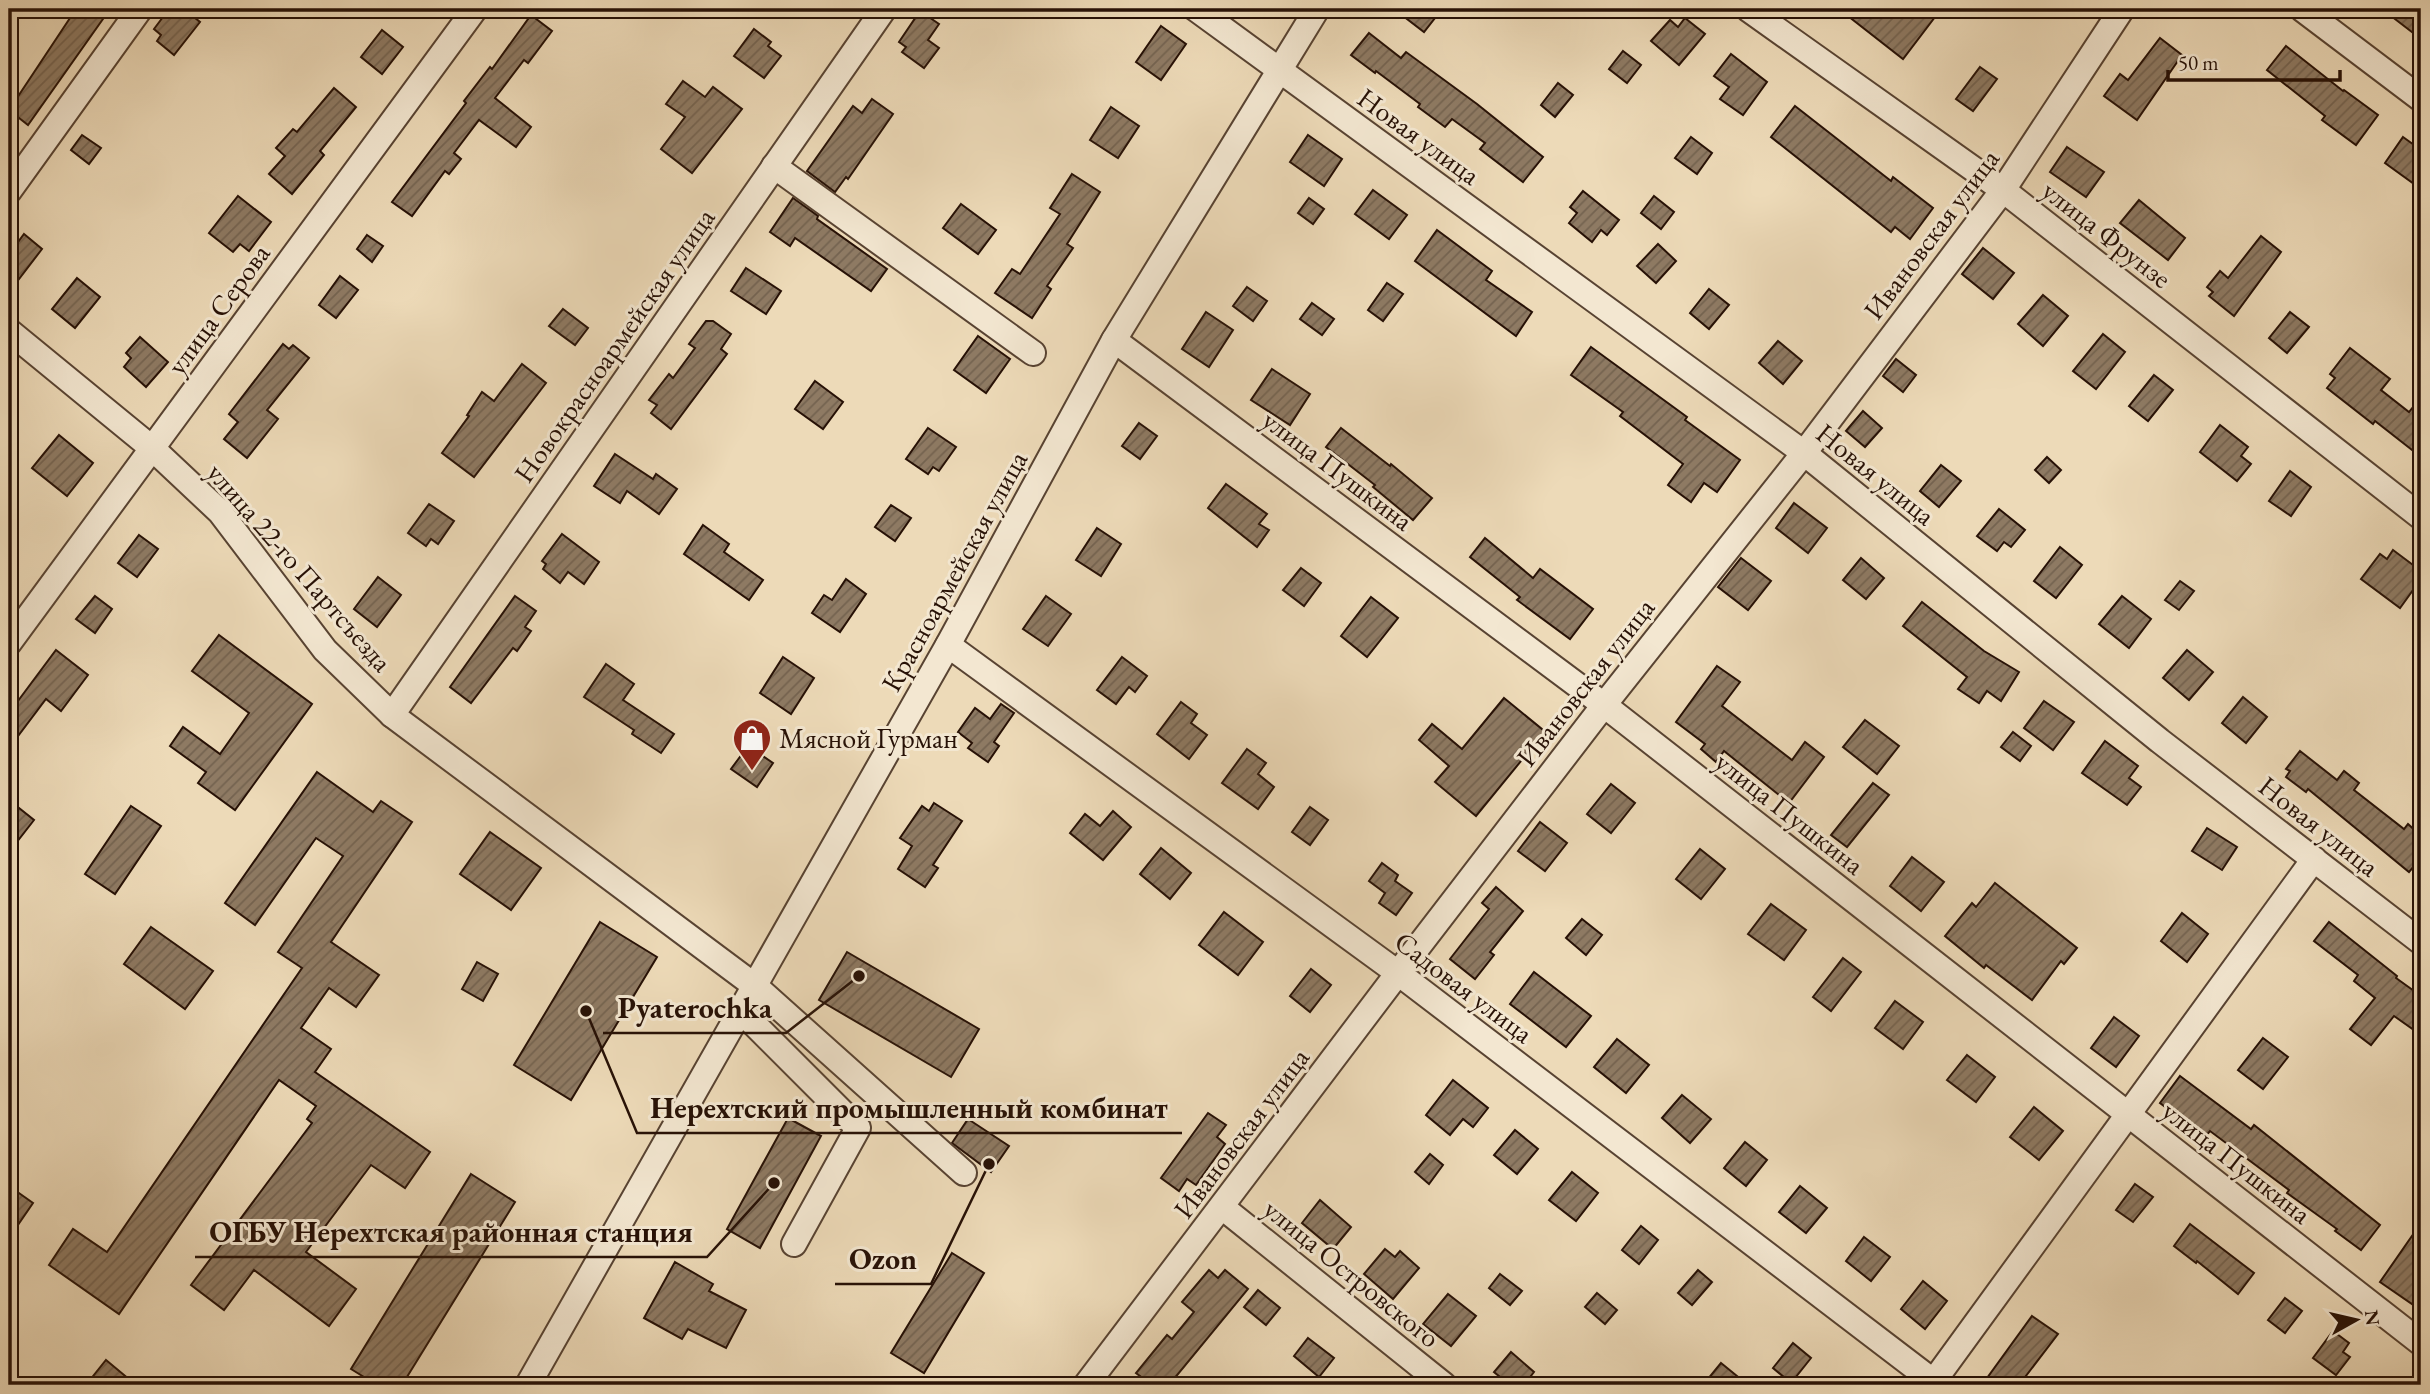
<svg xmlns="http://www.w3.org/2000/svg" width="2430" height="1394" font-family="'EB Garamond',serif">
<style>
.building{fill:url(#building-hatch);stroke:#271106;stroke-width:2}
.lines{fill:none;stroke-linecap:round;stroke-linejoin:round}
.minor-casing{stroke:#584332;stroke-width:28}
.minor{stroke:#f3e7d1;stroke-width:24}
.labels{text-anchor:middle;stroke-width:6;stroke-linejoin:round;paint-order:stroke}
.street-label{font-size:28px;fill:#271106;stroke:#f3e7d1}
.poi-label{font-size:28px;fill:#271106;stroke:#f3e7d1;text-anchor:start}
.leader{fill:none;stroke:#271106;stroke-width:2.5}
.callout-dot{fill:#271106;stroke:#f3e7d1;stroke-width:2.5}
.callout-label{font-size:30px;text-anchor:middle;font-weight:bold;fill:#271106;stroke:#f3e7d1;stroke-width:6;stroke-linejoin:round;paint-order:stroke}
</style>
<defs>
<pattern id="building-hatch" width="6" height="6" patternUnits="userSpaceOnUse" patternTransform="scale(1.75)"><rect width="6" height="6" fill="#8e7a63"/><path d="M-1 1l2-2M0 6l6-6M5 7l2-2" fill="none" stroke="#746350"/></pattern>
</defs>
<rect width="100%" height="100%" fill="#eddab8"/>
<filter id="stains"><feTurbulence type="fractalNoise" baseFrequency=".00286" numOctaves="4"/><feColorMatrix values="0 0 0 0 .2 0 0 0 0 .09 0 0 0 0 .02 0 0 0 .5 -.17"/></filter>
<radialGradient id="worn" r=".72"><stop offset=".6" stop-color="#630" stop-opacity="0"/><stop offset="1" stop-color="#630" stop-opacity=".3"/></radialGradient>
<g class="building">
<polygon points="76,9 110,9 28,125 9,110"/>
<polygon points="169,9 184,9 200,22 174,55 157,41 161,35 154,29"/>
<polygon points="1394,9 1442,9 1424,32"/>
<polygon points="1839,9 1924,9 1935,17 1903,59"/>
<polygon points="2382,9 2421,9 2421,39"/>
<polygon points="920,11 939,24 928,40 939,48 924,68 902,52 906,47 899,42"/>
<polygon points="531,15 552,31 528,63 524,60 495,98 531,127 516,147 479,120 454,153 461,159 449,174 445,171 412,216 392,202 466,103 464,101 490,67 492,69"/>
<polygon points="1685,18 1705,34 1679,65 1651,41 1670,20 1678,27"/>
<polygon points="1161,26 1186,44 1161,80 1136,62"/>
<polygon points="754,29 771,42 768,46 781,56 764,78 734,56"/>
<polygon points="382,30 403,47 382,74 361,57"/>
<polygon points="1369,33 1401,58 1406,52 1477,104 1543,157 1523,182 1480,149 1485,143 1452,119 1445,127 1418,107 1420,104 1376,71 1375,73 1351,55"/>
<polygon points="2160,38 2182,55 2137,120 2104,96 2120,74 2128,80"/>
<polygon points="2286,46 2343,91 2344,90 2378,115 2356,145 2322,120 2325,116 2267,70"/>
<polygon points="1623,51 1641,65 1627,83 1609,69"/>
<polygon points="1731,54 1767,82 1743,115 1720,99 1729,87 1714,76"/>
<polygon points="1980,67 1997,79 1973,111 1956,99"/>
<polygon points="683,81 705,97 713,87 742,109 692,173 661,149 685,117 666,104"/>
<polygon points="1558,83 1573,95 1555,117 1541,105"/>
<polygon points="334,88 356,107 320,151 324,155 292,194 269,174 285,156 276,148 293,129 297,132"/>
<polygon points="872,99 893,114 848,179 846,177 835,192 807,171 853,106 862,113"/>
<polygon points="1795,106 1891,181 1893,177 1933,208 1910,239 1895,227 1891,232 1771,137"/>
<polygon points="1111,107 1139,126 1118,158 1090,140"/>
<polygon points="82,135 101,148 89,164 71,150"/>
<polygon points="1308,135 1342,159 1324,186 1290,162"/>
<polygon points="1691,137 1712,153 1697,174 1675,158"/>
<polygon points="2403,137 2421,150 2421,189 2385,163"/>
<polygon points="2067,147 2104,172 2086,197 2050,172"/>
<polygon points="1072,174 1100,192 1067,244 1073,248 1047,286 1051,289 1032,318 995,293 1012,269 1020,274 1060,214 1050,208"/>
<polygon points="1373,190 1407,215 1389,239 1355,214"/>
<polygon points="1583,191 1619,220 1607,235 1601,230 1592,242 1569,223 1577,213 1570,207"/>
<polygon points="238,196 271,222 249,251 240,244 233,252 209,233"/>
<polygon points="1654,196 1674,212 1661,229 1641,213"/>
<polygon points="793,198 818,216 817,219 887,269 871,291 795,238 790,246 770,232"/>
<polygon points="1309,198 1324,209 1313,224 1298,213"/>
<polygon points="2139,200 2185,238 2168,260 2120,223"/>
<polygon points="961,204 996,230 978,254 943,228"/>
<polygon points="1437,230 1492,271 1486,280 1532,312 1516,336 1415,261"/>
<polygon points="24,234 42,249 9,292 9,235 18,242"/>
<polygon points="367,235 383,246 372,262 357,249"/>
<polygon points="2261,236 2281,252 2234,316 2209,296 2213,292 2207,287 2220,271 2228,278"/>
<polygon points="1658,244 1676,261 1656,283 1637,266"/>
<polygon points="1983,248 2014,273 1993,299 1962,274"/>
<polygon points="746,268 781,291 766,314 731,291"/>
<polygon points="340,276 358,290 336,318 319,305"/>
<polygon points="77,278 100,297 75,328 52,309"/>
<polygon points="1387,283 1403,294 1383,321 1368,310"/>
<polygon points="1247,287 1267,301 1253,321 1233,306"/>
<polygon points="1709,289 1729,305 1709,329 1690,313"/>
<polygon points="2043,295 2068,316 2043,346 2018,324"/>
<polygon points="1312,303 1334,319 1322,335 1300,319"/>
<polygon points="563,309 588,328 575,345 549,326"/>
<polygon points="1206,312 1233,330 1209,367 1182,349"/>
<polygon points="2290,312 2309,327 2287,353 2269,338"/>
<polygon points="706,321 713,321 731,334 721,349 727,354 671,429 651,413 657,405 649,400 669,374 673,378 695,348 689,344"/>
<polygon points="2103,334 2125,352 2096,389 2073,371"/>
<polygon points="978,336 1010,359 986,393 954,370"/>
<polygon points="140,337 168,362 146,387 124,367 131,358 126,353"/>
<polygon points="1778,341 1802,361 1783,384 1759,363"/>
<polygon points="283,344 289,349 293,345 309,358 267,410 278,419 247,458 224,439 238,422 229,414"/>
<polygon points="1591,347 1687,417 1685,420 1740,460 1717,492 1704,483 1691,502 1668,485 1683,464 1620,416 1623,412 1571,375"/>
<polygon points="2350,348 2390,379 2381,390 2409,412 2421,397 2421,457 2375,421 2373,424 2327,388 2335,378 2330,374"/>
<polygon points="1896,359 1916,375 1903,392 1883,376"/>
<polygon points="522,364 546,383 474,477 442,453 469,416 467,415 482,392 494,401"/>
<polygon points="1272,369 1310,394 1290,425 1251,400"/>
<polygon points="2154,375 2173,390 2148,421 2129,406"/>
<polygon points="815,381 843,402 823,429 795,409"/>
<polygon points="1863,411 1882,428 1865,447 1846,431"/>
<polygon points="1139,423 1157,436 1140,459 1122,446"/>
<polygon points="2220,425 2248,447 2241,456 2251,464 2237,481 2200,452"/>
<polygon points="928,428 956,447 939,471 933,467 928,474 906,459"/>
<polygon points="1341,428 1390,466 1391,464 1432,498 1413,520 1373,487 1375,485 1326,447"/>
<polygon points="59,435 93,463 67,496 32,468"/>
<polygon points="615,454 653,479 656,474 677,489 659,514 627,491 620,503 594,486"/>
<polygon points="2047,457 2061,470 2049,483 2035,470"/>
<polygon points="1941,465 1961,481 1939,507 1920,491"/>
<polygon points="2290,471 2311,487 2291,516 2269,501"/>
<polygon points="1226,484 1267,514 1259,524 1269,530 1257,547 1208,508"/>
<polygon points="1794,503 1827,528 1808,553 1776,528"/>
<polygon points="429,504 454,521 438,544 431,539 426,546 408,533"/>
<polygon points="891,505 911,518 895,541 875,527"/>
<polygon points="1999,509 2025,530 2011,547 2004,542 1997,551 1977,536"/>
<polygon points="703,525 729,544 724,552 763,580 749,600 684,554"/>
<polygon points="1097,528 1121,544 1101,576 1076,560"/>
<polygon points="562,534 599,562 584,584 568,572 560,583 543,569 546,564 542,561"/>
<polygon points="139,535 158,549 137,577 118,563"/>
<polygon points="1485,538 1533,578 1540,569 1593,609 1570,639 1517,600 1520,597 1470,557"/>
<polygon points="2060,547 2082,565 2056,598 2034,581"/>
<polygon points="2393,550 2421,571 2421,579 2400,608 2361,579 2380,554 2387,559"/>
<polygon points="1741,558 1771,581 1748,610 1718,587"/>
<polygon points="1861,558 1884,578 1866,599 1843,580"/>
<polygon points="1301,568 1321,583 1304,606 1283,590"/>
<polygon points="378,577 401,595 377,627 354,609"/>
<polygon points="846,579 866,594 840,632 812,613 824,595 832,600"/>
<polygon points="2180,581 2194,591 2179,610 2165,600"/>
<polygon points="95,596 112,609 95,633 76,619"/>
<polygon points="515,596 536,611 525,627 531,631 517,651 513,648 471,703 450,687"/>
<polygon points="1046,596 1071,614 1048,646 1023,629"/>
<polygon points="2122,596 2151,619 2129,648 2099,624"/>
<polygon points="1371,597 1398,618 1367,657 1341,636"/>
<polygon points="1922,602 1984,651 2019,672 2001,701 1987,691 1979,703 1958,689 1967,677 1903,626"/>
<polygon points="219,635 312,704 235,810 198,783 206,772 170,746 183,727 220,754 249,713 192,671"/>
<polygon points="56,650 88,675 61,711 46,699 9,748 9,713"/>
<polygon points="2187,650 2213,672 2189,700 2163,678"/>
<polygon points="783,657 814,678 791,714 760,693"/>
<polygon points="1122,657 1147,676 1135,692 1129,687 1116,704 1097,690"/>
<polygon points="606,664 634,684 623,700 674,734 661,753 632,734 634,730 584,697"/>
<polygon points="1717,666 1740,682 1722,706 1792,760 1805,742 1824,757 1789,803 1724,751 1716,762 1701,749 1705,744 1676,722"/>
<polygon points="2243,697 2267,717 2246,743 2222,723"/>
<polygon points="1504,698 1548,734 1534,752 1530,750 1476,816 1435,782 1449,766 1419,740 1432,724 1462,749"/>
<polygon points="2044,701 2074,722 2053,750 2024,728"/>
<polygon points="1181,702 1197,714 1191,723 1207,735 1189,759 1157,734"/>
<polygon points="1001,704 1014,713 994,742 999,746 988,762 968,748 972,743 958,732 975,708 990,719"/>
<polygon points="1865,720 1899,746 1877,774 1843,747"/>
<polygon points="2013,732 2031,746 2020,761 2001,747"/>
<polygon points="2105,741 2138,766 2129,778 2141,787 2127,805 2082,773"/>
<polygon points="748,746 773,763 757,787 731,769"/>
<polygon points="1247,749 1266,763 1258,774 1274,787 1258,809 1222,783"/>
<polygon points="2300,751 2337,780 2344,771 2359,783 2354,790 2404,829 2408,824 2421,836 2421,858 2409,872 2308,789 2306,792 2286,777 2290,771 2286,769"/>
<polygon points="317,772 373,812 381,801 412,822 331,942 379,975 356,1007 329,988 301,1028 331,1049 315,1072 430,1152 405,1188 371,1165 306,1252 356,1289 329,1326 254,1270 224,1310 191,1285 312,1123 307,1119 316,1106 279,1080 119,1314 49,1265 73,1229 107,1252 302,968 278,952 343,856 316,838 255,925 225,903"/>
<polygon points="1873,783 1889,795 1847,847 1831,835"/>
<polygon points="1611,784 1635,803 1611,833 1587,814"/>
<polygon points="9,800 34,820 9,852"/>
<polygon points="934,803 962,821 933,865 938,868 925,887 898,869 912,846 900,838 922,806 929,811"/>
<polygon points="131,806 161,826 115,894 85,874"/>
<polygon points="1310,807 1328,820 1310,845 1292,832"/>
<polygon points="1113,811 1131,827 1103,860 1070,833 1085,814 1100,826"/>
<polygon points="1540,822 1567,843 1545,871 1518,851"/>
<polygon points="2207,828 2237,847 2222,870 2192,851"/>
<polygon points="490,832 541,868 511,910 460,874"/>
<polygon points="1161,848 1191,873 1170,899 1140,874"/>
<polygon points="1700,849 1725,869 1701,899 1676,879"/>
<polygon points="1912,857 1944,882 1921,911 1890,886"/>
<polygon points="1382,863 1398,875 1395,881 1412,893 1396,915 1379,903 1385,893 1369,881"/>
<polygon points="1995,883 2077,948 2064,964 2061,961 2032,1000 1986,965 1984,968 1945,936 1972,903 1976,907"/>
<polygon points="1496,887 1523,911 1490,952 1494,955 1475,979 1450,959 1489,909 1482,903"/>
<polygon points="1771,904 1806,930 1784,960 1748,934"/>
<polygon points="1224,912 1263,942 1238,975 1199,945"/>
<polygon points="2182,913 2208,934 2187,962 2161,941"/>
<polygon points="1582,919 1602,935 1586,955 1566,938"/>
<polygon points="600,922 657,957 571,1100 514,1065"/>
<polygon points="2329,922 2397,976 2396,978 2421,996 2421,1035 2394,1016 2371,1045 2350,1029 2375,998 2354,981 2358,975 2314,941"/>
<polygon points="151,927 213,971 185,1009 124,964"/>
<polygon points="847,952 979,1029 951,1077 819,1000"/>
<polygon points="1843,958 1861,972 1831,1011 1813,997"/>
<polygon points="477,962 498,974 483,1001 462,989"/>
<polygon points="1311,969 1331,985 1310,1012 1290,996"/>
<polygon points="1534,972 1591,1016 1566,1047 1510,1004"/>
<polygon points="1895,1001 1923,1022 1903,1049 1875,1028"/>
<polygon points="2114,1017 2139,1036 2116,1067 2091,1048"/>
<polygon points="2263,1038 2288,1057 2263,1089 2238,1070"/>
<polygon points="1617,1039 1649,1065 1626,1093 1594,1067"/>
<polygon points="1967,1055 1995,1077 1976,1102 1947,1080"/>
<polygon points="2180,1076 2251,1129 2254,1125 2380,1225 2361,1250 2335,1231 2337,1229 2287,1193 2289,1190 2210,1131 2205,1137 2160,1103"/>
<polygon points="1453,1080 1488,1108 1473,1127 1463,1119 1450,1135 1426,1115"/>
<polygon points="1682,1095 1711,1119 1690,1143 1662,1118"/>
<polygon points="2034,1107 2063,1131 2039,1160 2010,1137"/>
<polygon points="1208,1113 1226,1125 1217,1137 1225,1144 1196,1185 1187,1179 1179,1191 1161,1178"/>
<polygon points="788,1118 821,1136 760,1248 727,1229"/>
<polygon points="968,1119 1009,1146 991,1172 952,1143"/>
<polygon points="1515,1130 1538,1149 1517,1174 1494,1155"/>
<polygon points="1745,1142 1767,1160 1746,1186 1724,1168"/>
<polygon points="1430,1154 1443,1165 1429,1184 1415,1172"/>
<polygon points="1572,1172 1598,1193 1576,1221 1549,1200"/>
<polygon points="471,1174 515,1202 402,1385 377,1385 351,1369"/>
<polygon points="2135,1184 2153,1197 2133,1222 2116,1210"/>
<polygon points="9,1186 33,1203 9,1238"/>
<polygon points="1800,1186 1827,1208 1806,1233 1779,1212"/>
<polygon points="1320,1200 1351,1227 1333,1249 1302,1223"/>
<polygon points="2421,1223 2421,1291 2412,1304 2380,1282"/>
<polygon points="2190,1224 2254,1273 2238,1294 2197,1261 2196,1263 2174,1246"/>
<polygon points="1641,1226 1658,1240 1639,1264 1622,1250"/>
<polygon points="1864,1237 1890,1257 1871,1281 1846,1261"/>
<polygon points="1385,1249 1395,1257 1400,1251 1419,1268 1393,1299 1364,1274"/>
<polygon points="952,1253 984,1273 924,1373 891,1353"/>
<polygon points="675,1262 713,1284 709,1291 746,1310 726,1348 688,1329 682,1339 644,1318"/>
<polygon points="1209,1270 1218,1278 1225,1270 1248,1289 1169,1385 1152,1385 1136,1373 1167,1335 1172,1339 1194,1312 1182,1302"/>
<polygon points="1698,1270 1712,1282 1692,1305 1678,1293"/>
<polygon points="1500,1274 1522,1291 1510,1305 1489,1288"/>
<polygon points="1923,1281 1947,1301 1925,1329 1901,1309"/>
<polygon points="1258,1290 1280,1308 1266,1325 1244,1307"/>
<polygon points="1597,1293 1617,1310 1605,1324 1585,1307"/>
<polygon points="1448,1294 1476,1316 1451,1346 1423,1324"/>
<polygon points="2285,1298 2302,1311 2285,1333 2268,1320"/>
<polygon points="2032,1316 2058,1334 2019,1385 1982,1385"/>
<polygon points="2333,1331 2349,1343 2343,1352 2350,1357 2336,1375 2313,1358"/>
<polygon points="1308,1338 1334,1358 1319,1377 1294,1356"/>
<polygon points="1793,1343 1811,1358 1791,1383 1773,1368"/>
<polygon points="1511,1352 1534,1372 1524,1385 1510,1385 1494,1372"/>
<polygon points="106,1360 136,1385 86,1385"/>
<polygon points="1721,1363 1748,1385 1703,1385"/>
</g>
<g class="lines">
<defs>
<g id="minor">
<polyline points="1196,9 1804,453 2160,741 2421,942"/>
<polyline points="1748,9 2003,190 2421,517"/>
<polyline points="2302,9 2421,99"/>
<polyline points="774,166 1033,353"/>
<polyline points="9,191 140,9"/>
<polyline points="9,331 153,449 220,512 325,650 392,715 755,986 964,1173"/>
<polyline points="1114,340 1604,705 2421,1343"/>
<polyline points="9,643 475,9"/>
<polyline points="948,645 1398,973 1938,1385"/>
<polyline points="392,715 884,9"/>
<polyline points="741,1011 858,1128 794,1244"/>
<polyline points="1222,1207 1444,1385"/>
<polyline points="528,1385 948,645 1114,340 1317,9"/>
<polyline points="1086,1385 1398,973 1604,705 1804,453 2003,190 2122,9"/>
<polyline points="1931,1385 2314,859"/>
</g>
</defs>
<use href="#minor" class="minor-casing"/>
<use href="#minor" class="minor"/>
</g>
<defs>
<symbol id="shop-pin" viewBox="-11 -11 22 30"><path d="M0 17L-7.5 6A9.5 9.5 0 1 1 7.5 6Z" fill="#8f2418" stroke="#f3e7d1"/><path d="M-5-2.5h2.3a2.7 3.5 0 0 1 5.4 0H5L5.5 6h-11ZM-1.5-2.5h3a1.5 2.3 0 0 0-3 0Z" fill="#fff"/></symbol>
</defs>
<g fill-rule="evenodd">
<use href="#shop-pin" x="730" y="716" width="44" height="60"/>
</g>
<g class="labels">
<g class="street-label">
<text transform="translate(1419 136) rotate(36)" y="10">Новая улица</text>
<text transform="translate(1931 234) rotate(-53)" y="10">Ивановская улица</text>
<text transform="translate(2107 234) rotate(38)" y="10">улица Фрунзе</text>
<text transform="translate(218 309) rotate(-54)" y="10">улица Серова</text>
<text transform="translate(614 345) rotate(-55)" y="10">Новокрасноармейская улица</text>
<text transform="translate(1338 470) rotate(37)" y="10">улица Пушкина</text>
<text transform="translate(1876 474) rotate(39)" y="10">Новая улица</text>
<text transform="translate(300 567) rotate(49)" y="10">улица 22-го Партсъезда</text>
<text transform="translate(954 571) rotate(-61)" y="10">Красноармейская улица</text>
<text transform="translate(1585 682) rotate(-52)" y="10">Ивановская улица</text>
<text transform="translate(1790 813) rotate(38)" y="10">улица Пушкина</text>
<text transform="translate(2319 826) rotate(38)" y="10">Новая улица</text>
<text transform="translate(1464 987) rotate(37)" y="10">Садовая улица</text>
<text transform="translate(1241 1133) rotate(-53)" y="10">Ивановская улица</text>
<text transform="translate(2237 1162) rotate(38)" y="10">улица Пушкина</text>
<text transform="translate(1352 1273) rotate(39)" y="10">улица Островского</text>
</g>
<g class="poi-label">
<text x="779" y="748">Мясной Гурман</text>
</g>
</g>
<path class="leader" d="M859 976L786 1033H603M586 1011L637 1133H1182M774 1183L707 1257H195M989 1164L931 1284H835"/>
<g class="callout-dot">
<circle cx="859" cy="976" r="7"/>
<circle cx="586" cy="1011" r="7"/>
<circle cx="774" cy="1183" r="7"/>
<circle cx="989" cy="1164" r="7"/>
</g>
<g class="callout-label">
<text x="695" y="1018">Pyaterochka</text>
<text x="909" y="1118">Нерехтский промышленный комбинат</text>
<text x="451" y="1242">ОГБУ Нерехтская районная станция</text>
<text x="883" y="1269">Ozon</text>
</g>
<rect width="2430" height="1394" fill="none" stroke="#eddab8" stroke-width="35"/>
<rect x="10" y="10" width="2409" height="1373" fill="none" stroke="#271106" stroke-width="3.5"/>
<rect x="18" y="18" width="2395" height="1359" fill="none" stroke="#271106" stroke-width="2"/>
<g transform="translate(2356 1320) rotate(82)" stroke="#f3e7d1" stroke-width="5" paint-order="stroke">
<path d="M0-5L12 26L0 18L-12 26Z" fill="#271106"/>
<text y="-10" font-size="19" font-weight="bold" text-anchor="middle" fill="#271106">N</text>
</g>
<path d="M2168 70v10h172v-10" fill="none" stroke="#271106" stroke-width="3.5"/>
<text x="2178" y="70" font-size="21" fill="#271106" stroke="#f3e7d1" stroke-width="5" paint-order="stroke">50 m</text>
<rect width="100%" height="100%" filter="url(#stains)"/>
<rect width="100%" height="100%" fill="url(#worn)"/>
</svg>
